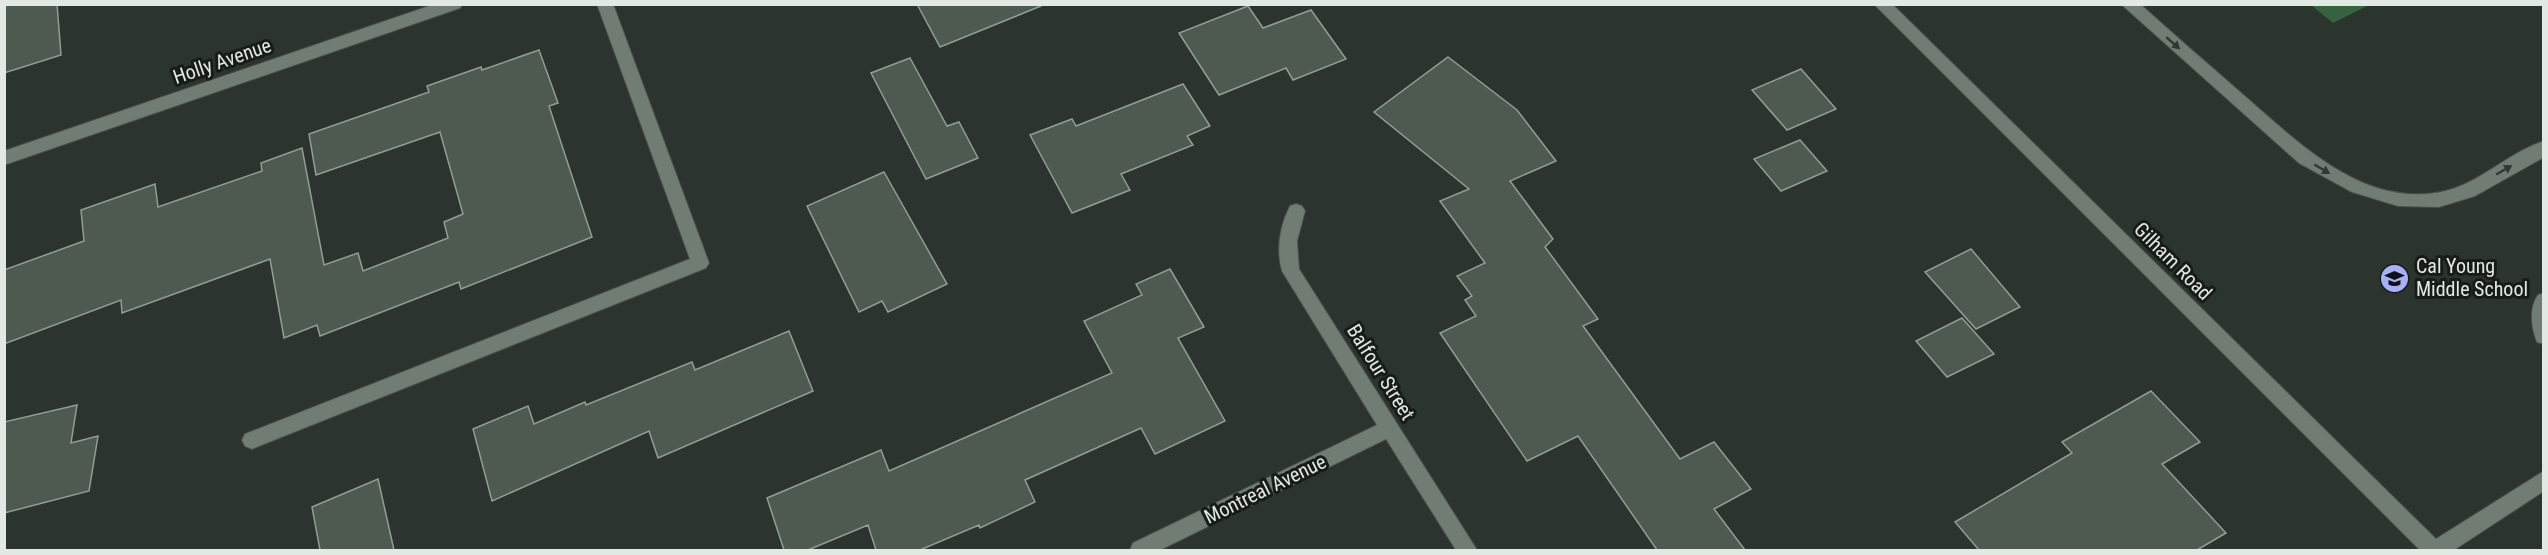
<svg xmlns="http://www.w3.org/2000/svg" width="2548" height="555" font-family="'Roboto Condensed',sans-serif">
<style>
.green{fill:#356340}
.building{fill:#4e5950;stroke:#929e94;stroke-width:1.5}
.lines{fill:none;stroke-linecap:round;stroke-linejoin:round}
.minor-casing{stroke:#4a524b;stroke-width:2}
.minor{fill:#717c72;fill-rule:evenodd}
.oneway{fill:#323933}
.labels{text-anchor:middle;stroke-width:6;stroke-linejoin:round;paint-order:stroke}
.street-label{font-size:20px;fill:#e2e9e3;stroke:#171c18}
.poi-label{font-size:20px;fill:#e2e9e3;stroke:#171c18;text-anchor:start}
</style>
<rect width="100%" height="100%" fill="#2b352d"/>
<polygon class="green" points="2311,5 2369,5 2333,23"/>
<g class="building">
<polygon points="4,4 57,4 61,55 4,73"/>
<polygon points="917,4 1041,4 1041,6 940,47"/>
<polygon points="1248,6 1263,28 1311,10 1346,59 1293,80 1286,68 1219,95 1179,33"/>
<polygon points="539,50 558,103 549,106 592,237 461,289 459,282 320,336 317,325 284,338 270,259 122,313 121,300 4,344 4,270 84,241 81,210 155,184 158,207 262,171 261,163 302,148 324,265 358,253 363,271 448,238 444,222 463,214 440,132 316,175 309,134 429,92 427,86 481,67 482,70"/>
<polygon points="1448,57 1517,110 1556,161 1510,181 1553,239 1545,247 1598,319 1583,326 1680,459 1714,442 1751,489 1714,509 1745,550 1657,550 1578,436 1527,461 1440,333 1476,316 1465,300 1472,296 1457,276 1485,263 1440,201 1469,189 1374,112"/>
<polygon points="910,58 947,126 959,122 978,158 926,179 871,73"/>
<polygon points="1801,69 1836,109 1787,130 1752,90"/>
<polygon points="1183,84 1210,126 1187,136 1193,145 1121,174 1130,190 1072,213 1030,135 1072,119 1076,126"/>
<polygon points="1800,140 1827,171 1781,191 1754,159"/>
<polygon points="884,172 947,284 888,312 882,301 859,312 807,206"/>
<polygon points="1971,249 2020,307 1976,329 1925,272"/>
<polygon points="1170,269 1204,327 1178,338 1225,421 1155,454 1141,428 1025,480 1035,502 980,528 979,525 920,550 876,550 868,525 808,550 784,550 767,498 881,450 889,471 1112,373 1084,321 1142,295 1136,284"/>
<polygon points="1962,318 1994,354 1947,377 1916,341"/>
<polygon points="789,331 813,391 658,458 649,431 492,501 473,429 528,406 534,424 585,402 586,405 692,362 695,370"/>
<polygon points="2151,391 2200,442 2162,464 2226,533 2197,550 1979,550 1955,522 2072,453 2062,442"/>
<polygon points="77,405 71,443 98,436 89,491 4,513 4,422"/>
<polygon points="378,479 394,550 320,550 312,507"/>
</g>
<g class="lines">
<defs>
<g id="minor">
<polygon points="435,4 462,4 460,8 4,165 4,151"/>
<polygon points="597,4 613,4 709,263 706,268 259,446 252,449 245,446 242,440 245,434 690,259"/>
<polygon points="1874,4 1892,4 2436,539 2544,471 2544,491 2454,550 2420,550"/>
<path d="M2121,4h19c33,30 67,59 100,88 55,47 120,116 201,100 39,-8 66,-39 103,-51v16l-69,39 -36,11 -41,-1 -46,-14 -53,-29z"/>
<path d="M1296,204l6,2 3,5 -8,30 2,28 178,281h-21l-70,-111 -226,111h-30l3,-7 244,-118 -95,-154c-6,-22 -2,-45 8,-65z"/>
<path d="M2544,293v51l-7,-2c-6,-15 -8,-34 1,-47z"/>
</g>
</defs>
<use href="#minor" class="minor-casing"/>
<use href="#minor" class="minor"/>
</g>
<defs><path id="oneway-solid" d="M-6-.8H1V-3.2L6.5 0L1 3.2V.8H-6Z" transform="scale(1.5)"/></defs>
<g class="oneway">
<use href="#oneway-solid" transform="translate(2173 43) rotate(41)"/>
<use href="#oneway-solid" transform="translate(2322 169) rotate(30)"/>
<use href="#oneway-solid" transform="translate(2504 170) rotate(-30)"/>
</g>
<defs>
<symbol id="school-disc" viewBox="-11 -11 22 22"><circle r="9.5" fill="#a6b1fc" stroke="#171c18"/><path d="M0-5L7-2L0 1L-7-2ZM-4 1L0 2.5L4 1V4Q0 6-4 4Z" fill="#111"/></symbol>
</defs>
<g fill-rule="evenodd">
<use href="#school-disc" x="2378" y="262" width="33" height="33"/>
</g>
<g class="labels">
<g class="street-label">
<text transform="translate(222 61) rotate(-19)" y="7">Holly Avenue</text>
<text transform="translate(2173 261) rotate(45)" y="7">Gilham Road</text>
<text transform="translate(1381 372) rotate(58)" y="7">Balfour Street</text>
<text transform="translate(1265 489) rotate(-26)" y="7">Montreal Avenue</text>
</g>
<g class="poi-label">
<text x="2416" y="273">Cal Young<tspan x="2416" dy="23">Middle School</tspan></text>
</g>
</g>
<rect width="2548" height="555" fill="none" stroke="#e2e9e3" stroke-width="12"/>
</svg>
